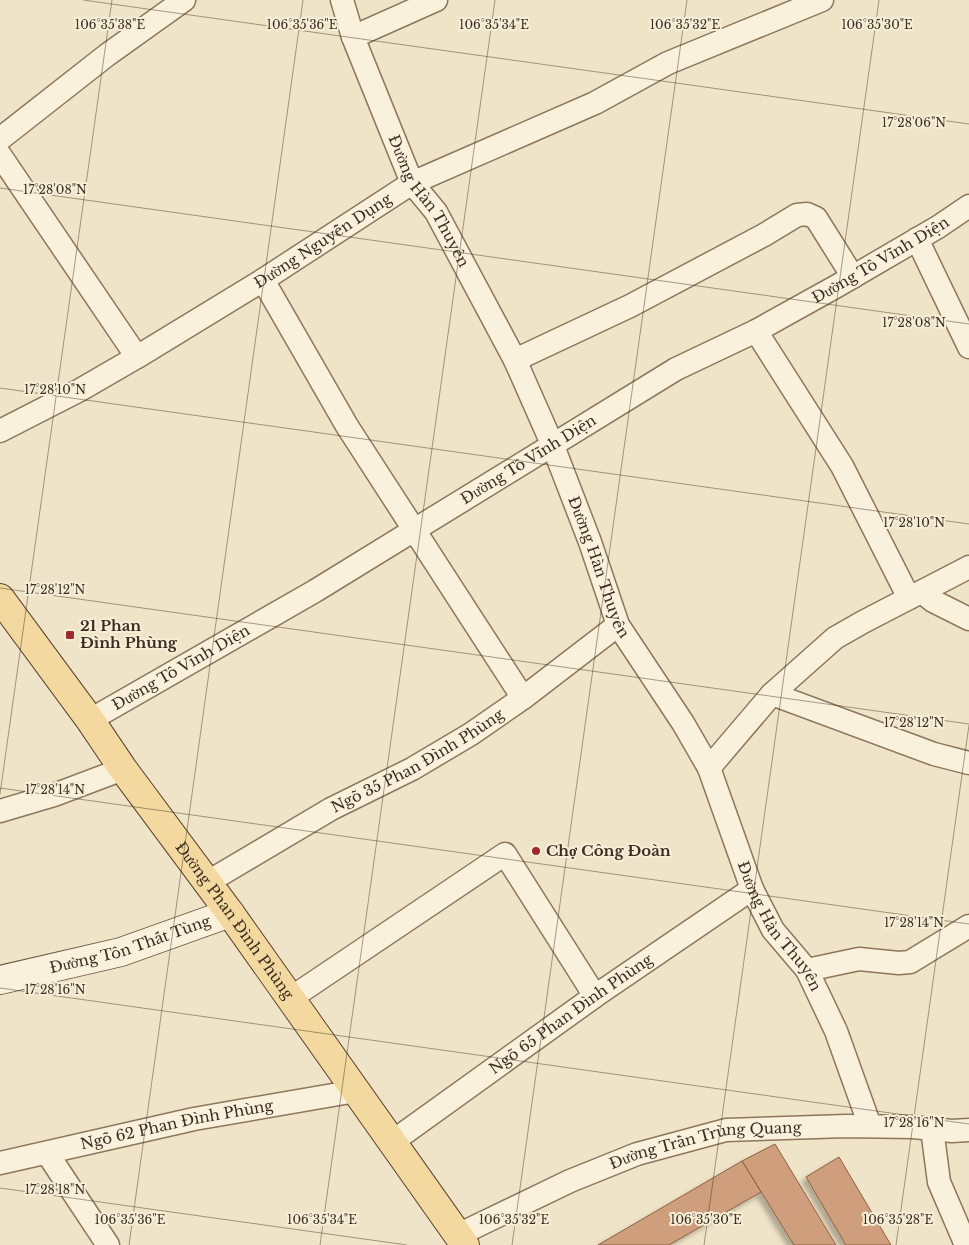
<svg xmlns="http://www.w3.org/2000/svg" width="969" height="1245" font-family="'Libre Baskerville',serif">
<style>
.building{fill:#cf9f7d;stroke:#8d5f41;filter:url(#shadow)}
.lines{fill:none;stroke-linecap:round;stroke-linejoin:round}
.street-casing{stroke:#8d765c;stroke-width:25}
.secondary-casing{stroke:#6f573f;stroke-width:30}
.primary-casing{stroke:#5b4430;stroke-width:30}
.street{stroke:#faf1dc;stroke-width:22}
.secondary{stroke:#faf1dc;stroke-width:28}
.primary{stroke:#f3d9a0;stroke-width:28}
.ticks{fill:none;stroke:#3d2e20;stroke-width:1;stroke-opacity:0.45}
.poi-dot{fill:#9e2a2b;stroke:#f7eed8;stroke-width:2}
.labels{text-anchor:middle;stroke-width:4;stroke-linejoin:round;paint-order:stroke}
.street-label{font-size:15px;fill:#3d2e20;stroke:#f7eed8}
.poi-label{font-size:15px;font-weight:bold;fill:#3d2e20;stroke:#f7eed8;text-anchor:start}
.ticks-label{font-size:12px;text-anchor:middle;fill:#3d2e20;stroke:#f7eed8;stroke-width:4;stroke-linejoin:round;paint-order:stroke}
</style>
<defs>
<filter id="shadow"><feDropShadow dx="-4.5" dy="4.5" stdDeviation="2.5" flood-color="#0004"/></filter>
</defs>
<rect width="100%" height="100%" fill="#f0e4c8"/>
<g class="building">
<polygon points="775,1144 836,1245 794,1245 742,1161"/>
<polygon points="839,1157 891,1245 846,1245 806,1177"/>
<polygon points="742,1161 761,1192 669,1245 598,1245"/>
</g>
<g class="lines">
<defs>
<g id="street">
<path id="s1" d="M342,0l11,37 59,146 24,29 79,148 38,86 37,96 28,83 65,98 26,45 43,121 21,41 34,40 29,61 34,95"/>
<polyline points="353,37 436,0"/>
<polyline points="0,139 107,55 184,0"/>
<polyline points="0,155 137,357"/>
<polyline points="917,239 969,347"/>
<polyline points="263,280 347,426 523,698"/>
<polyline points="756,331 842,466 909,598"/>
<polyline points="515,360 630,306 764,235 797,215 807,214 816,218 853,277"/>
<path id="s2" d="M0,431l80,-41 57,-33 126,-77 149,-97 183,-80 73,-40 154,-63"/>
<polyline points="922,592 933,601 969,619"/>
<polyline points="772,694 934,754 969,763"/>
<path id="s3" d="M90,720l225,-129 361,-222 80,-38 81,-45 101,-59 31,-21"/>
<polyline points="709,768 772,694 835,638 863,622 969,567"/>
<polyline points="0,811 54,795 123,769"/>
<path id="s4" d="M208,882l123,-73 81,-40 59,-35 52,-36 95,-73"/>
<polyline points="807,970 859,959 899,963 910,962 969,926"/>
<polyline points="291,998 505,854 595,996"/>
<polyline points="932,1129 939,1182 966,1245"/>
<path id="s5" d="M392,1142l203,-146 157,-107"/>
<polyline points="47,1153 108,1245"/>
<path id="s6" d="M0,1163l194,-44 162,-28"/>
<path id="s7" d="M458,1235l112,-54 67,-27 89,-24 120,-4 67,1 39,4 17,-1"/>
</g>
<g id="secondary">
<path id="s8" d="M0,980l121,-28 109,-39"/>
</g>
<g id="primary">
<path id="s9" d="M0,598l90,122 33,49 107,144 235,332"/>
</g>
</defs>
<use href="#street" class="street-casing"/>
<use href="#secondary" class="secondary-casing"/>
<use href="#primary" class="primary-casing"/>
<use href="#street" class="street"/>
<use href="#secondary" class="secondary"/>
<use href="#primary" class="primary"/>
</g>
<path class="ticks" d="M83,0l886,124M0,188l969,136M0,388l969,136M0,588l969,136M0,788l969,136M0,794l112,-794M0,988l969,136M0,1188l407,57M129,1245l174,-1245M320,1245l175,-1245M512,1245l175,-1245M704,1245l175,-1245M896,1245l73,-520"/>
<g class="poi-dot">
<rect x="65" y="630" width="10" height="10" rx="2.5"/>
<circle cx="536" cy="851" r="5"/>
</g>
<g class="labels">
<g class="street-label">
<text dy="5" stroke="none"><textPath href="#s1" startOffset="220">Đường Hàn Thuyên</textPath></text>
<text dy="5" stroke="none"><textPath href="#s2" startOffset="375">Đường Nguyễn Dụng</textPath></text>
<text dy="5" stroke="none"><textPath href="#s3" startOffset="915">Đường Tô Vĩnh Diện</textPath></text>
<text dy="5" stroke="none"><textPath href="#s3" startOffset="510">Đường Tô Vĩnh Diện</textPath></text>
<text dy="5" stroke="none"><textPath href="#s1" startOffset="625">Đường Hàn Thuyên</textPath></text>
<text dy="5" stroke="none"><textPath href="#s3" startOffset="105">Đường Tô Vĩnh Diện</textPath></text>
<text dy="5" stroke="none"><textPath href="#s4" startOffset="242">Ngõ 35 Phan Đình Phùng</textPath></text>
<text dy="5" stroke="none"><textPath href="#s9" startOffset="399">Đường Phan Đình Phùng</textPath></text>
<text dy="5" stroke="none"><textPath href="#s1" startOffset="1030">Đường Hàn Thuyên</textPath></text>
<text dy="5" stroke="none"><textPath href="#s8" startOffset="135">Đường Tôn Thất Tùng</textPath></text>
<text dy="5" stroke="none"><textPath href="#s5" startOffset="220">Ngõ 65 Phan Đình Phùng</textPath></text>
<text dy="5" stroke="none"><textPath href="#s6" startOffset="181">Ngõ 62 Phan Đình Phùng</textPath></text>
<text dy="5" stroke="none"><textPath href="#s7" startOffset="266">Đường Trần Trùng Quang</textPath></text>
</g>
<g class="poi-label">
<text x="80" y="631">21 Phan<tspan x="80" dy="17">Đình Phùng</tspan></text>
<text x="546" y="856">Chợ Công Đoàn</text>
</g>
</g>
<g class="ticks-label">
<text x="110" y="29">106°35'38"E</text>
<text x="302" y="29">106°35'36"E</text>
<text x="494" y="29">106°35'34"E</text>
<text x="685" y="29">106°35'32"E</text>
<text x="877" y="29">106°35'30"E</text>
<text x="914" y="127">17°28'06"N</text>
<text x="55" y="194">17°28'08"N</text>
<text x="914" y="327">17°28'08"N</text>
<text x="55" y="394">17°28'10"N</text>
<text x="914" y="527">17°28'10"N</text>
<text x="55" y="594">17°28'12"N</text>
<text x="914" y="727">17°28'12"N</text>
<text x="55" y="794">17°28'14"N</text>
<text x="914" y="927">17°28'14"N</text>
<text x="55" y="994">17°28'16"N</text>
<text x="914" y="1127">17°28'16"N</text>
<text x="55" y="1194">17°28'18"N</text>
<text x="130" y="1224">106°35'36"E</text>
<text x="322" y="1224">106°35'34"E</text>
<text x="514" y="1224">106°35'32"E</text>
<text x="706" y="1224">106°35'30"E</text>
<text x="898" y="1224">106°35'28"E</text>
</g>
</svg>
